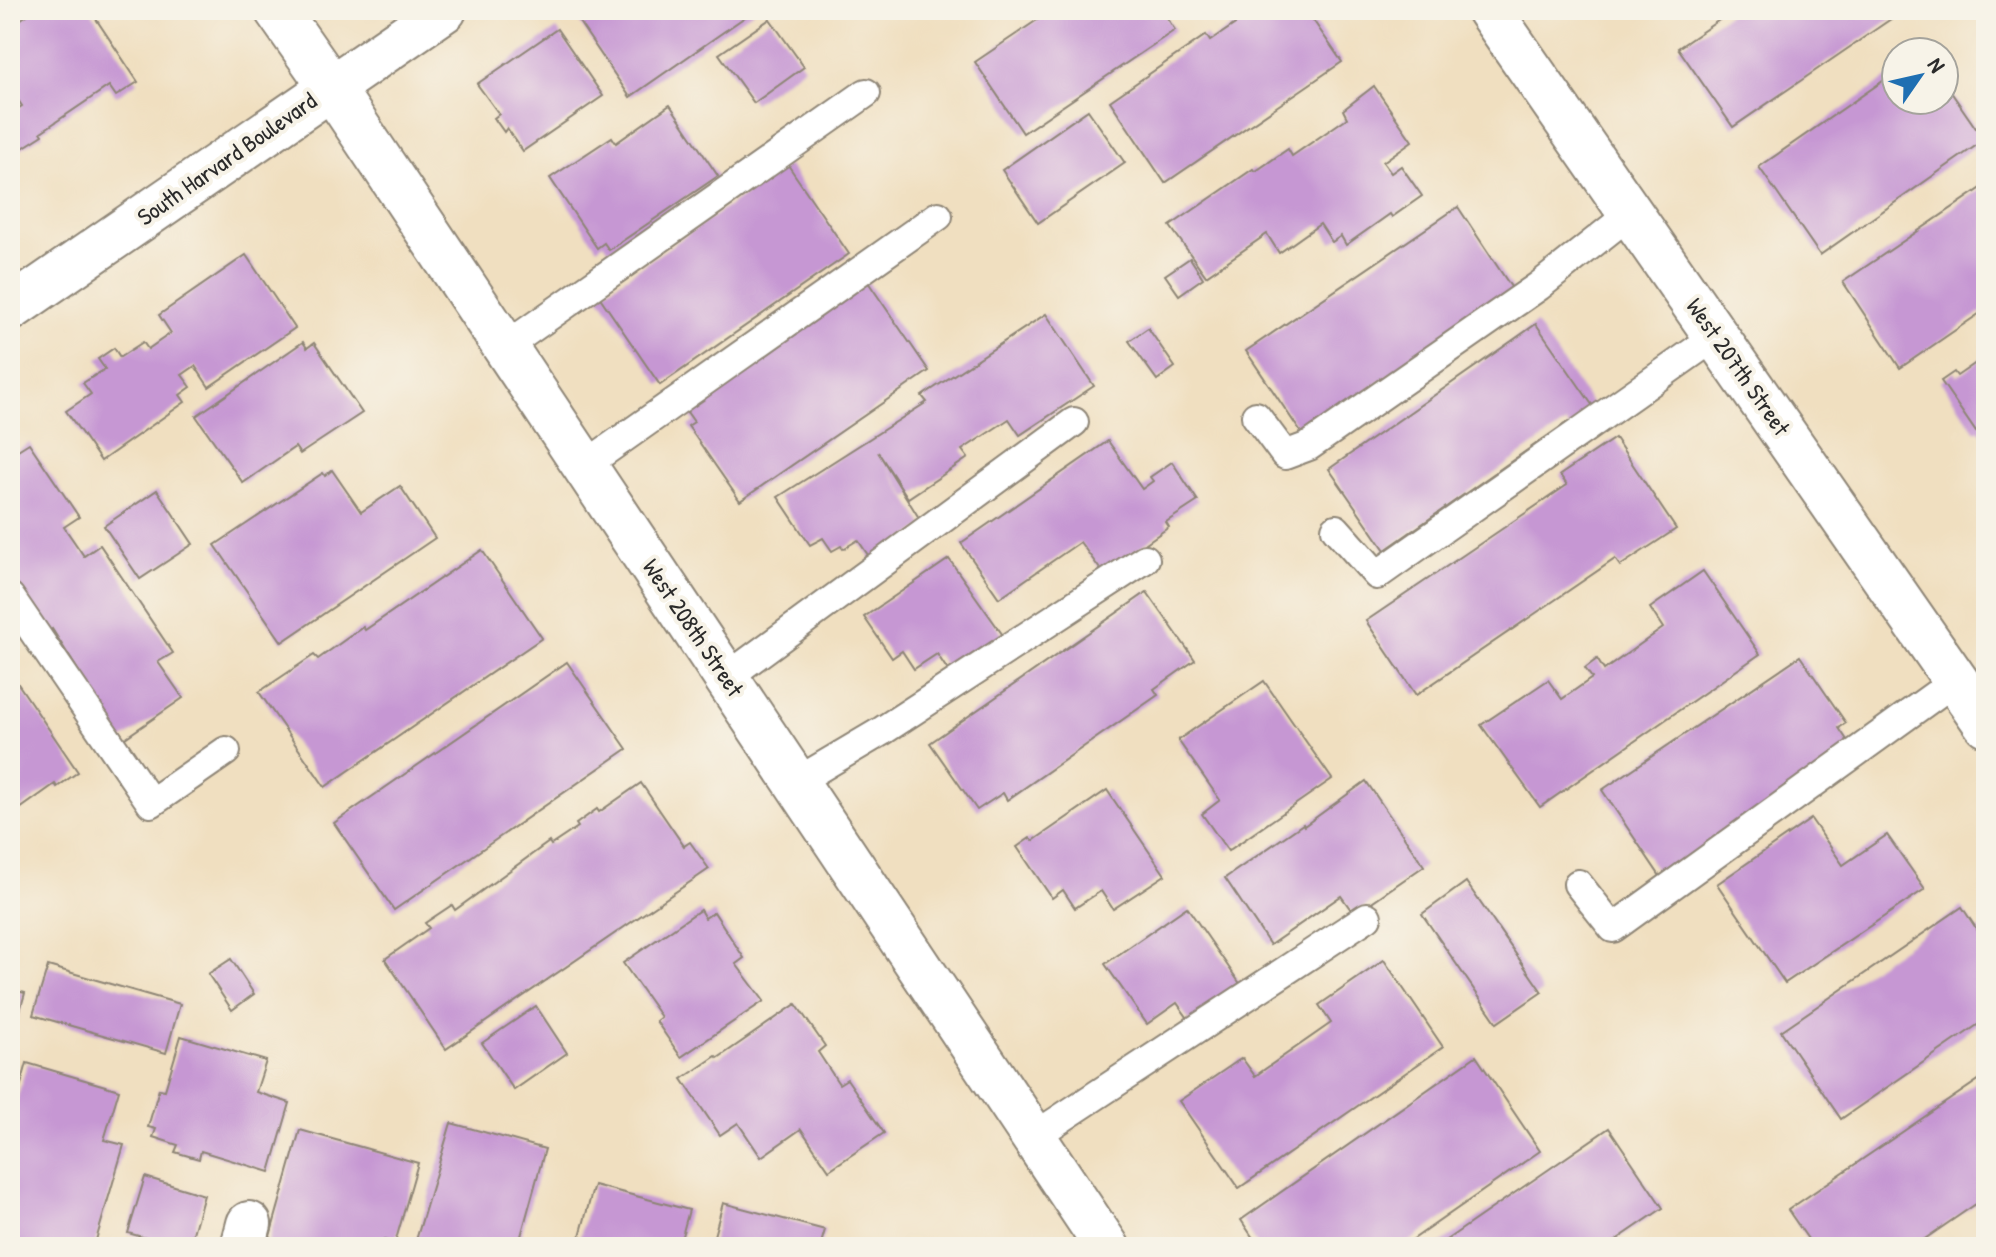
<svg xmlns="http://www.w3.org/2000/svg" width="1996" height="1257" font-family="'Patrick Hand',sans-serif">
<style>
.building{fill:#c697d3}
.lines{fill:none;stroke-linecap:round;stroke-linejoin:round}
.lane-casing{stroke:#8e8576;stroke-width:32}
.street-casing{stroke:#8e8576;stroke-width:48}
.lane{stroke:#fff;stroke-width:28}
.street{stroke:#fff;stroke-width:44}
.labels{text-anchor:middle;stroke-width:8;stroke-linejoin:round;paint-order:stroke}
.street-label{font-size:24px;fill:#2b2b2b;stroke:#f7f3e8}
</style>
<rect width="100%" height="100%" fill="#f7f3e8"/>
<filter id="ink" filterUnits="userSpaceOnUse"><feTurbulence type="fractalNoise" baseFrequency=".0125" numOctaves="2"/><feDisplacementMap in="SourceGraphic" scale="16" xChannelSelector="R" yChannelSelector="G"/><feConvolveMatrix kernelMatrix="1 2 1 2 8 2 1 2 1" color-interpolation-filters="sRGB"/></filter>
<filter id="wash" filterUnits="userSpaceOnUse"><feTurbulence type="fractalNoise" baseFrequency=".006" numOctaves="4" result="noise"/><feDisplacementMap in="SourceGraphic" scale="32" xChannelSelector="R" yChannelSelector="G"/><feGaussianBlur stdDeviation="1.8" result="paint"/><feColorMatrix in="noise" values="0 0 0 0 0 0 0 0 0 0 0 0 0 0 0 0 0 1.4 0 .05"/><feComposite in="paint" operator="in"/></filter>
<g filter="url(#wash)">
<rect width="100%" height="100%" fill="#f0dfc0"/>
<g id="blocks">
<g class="building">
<polygon points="34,10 90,10 138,82 116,96 109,86 41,132 43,135 10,156 10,114 22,106 10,88 10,27"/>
<polygon points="584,10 755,10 630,97 575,16"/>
<polygon points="1052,10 1162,10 1175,30 1023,133 975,62"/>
<polygon points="1256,10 1306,10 1342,62 1165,183 1110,101 1206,35 1210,41"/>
<polygon points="1734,10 1904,10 1733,127 1678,48"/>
<polygon points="770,19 804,67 754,103 719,54"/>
<polygon points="557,29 603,96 523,151 507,128 504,132 494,118 499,114 477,84"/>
<polygon points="1896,72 1896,100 1944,100 1944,82 1984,140 1820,255 1759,167"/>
<polygon points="1374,86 1412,141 1383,162 1391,173 1401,166 1422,196 1392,217 1390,214 1346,245 1341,236 1332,242 1320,224 1279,253 1267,234 1206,276 1170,226 1253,169 1256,171 1288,149 1292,156 1347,118 1343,110"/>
<polygon points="670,105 718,176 609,250 604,243 597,248 550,178 612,137 616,143"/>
<polygon points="1088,110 1125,163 1038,223 1002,170"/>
<polygon points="788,165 849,254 660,385 599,296"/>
<polygon points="1986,185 1986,309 1900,368 1843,282"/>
<polygon points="1458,207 1515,293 1302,434 1246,351"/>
<polygon points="246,255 295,328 209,387 195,366 182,375 191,387 180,395 185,402 101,461 66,411 91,394 83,383 105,369 98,359 114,348 120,357 143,342 148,349 171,333 159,315"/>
<polygon points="1190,258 1203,278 1179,295 1165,275"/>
<polygon points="868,282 929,371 740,501 688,426 694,422 685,409"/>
<polygon points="1046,314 1094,386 1020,435 1009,419 962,450 968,458 908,498 878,452 924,526 872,561 858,540 843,549 841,546 832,551 823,538 810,545 778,497 927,402 922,396"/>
<polygon points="1536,324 1595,409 1569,428 1566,423 1385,550 1329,469"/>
<polygon points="1148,328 1175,367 1157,380 1129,341"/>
<polygon points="303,342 307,348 314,343 362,413 300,454 295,447 243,483 196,416"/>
<polygon points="1986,356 1986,441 1979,430 1976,432 1941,381 1954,372 1957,376"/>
<polygon points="1615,438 1676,529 1620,566 1615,559 1416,695 1366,621 1567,485 1560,475"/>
<polygon points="1108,441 1142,489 1153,481 1150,477 1172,462 1198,501 1166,522 1169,527 1103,573 1080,542 999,598 961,543"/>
<polygon points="29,443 79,517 64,527 84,556 100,545 173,653 158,662 183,698 122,740 52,629 49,631 10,575 10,557 15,553 10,545 10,455"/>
<polygon points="332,470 361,512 400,486 435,538 282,642 215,545 323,473 325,476"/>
<polygon points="157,490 193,544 140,579 104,526"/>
<polygon points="482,550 542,638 325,787 259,692 314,655 318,659 363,627 365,630"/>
<polygon points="949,559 1007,641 953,678 937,654 914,669 902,651 892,658 864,617"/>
<polygon points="1703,571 1760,654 1540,807 1481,725 1548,680 1562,699 1592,678 1585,668 1597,659 1604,670 1663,628 1650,608"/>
<polygon points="1147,592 1195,660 1154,689 1158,695 1007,800 1003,793 977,810 930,743"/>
<polygon points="1800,656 1846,723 1839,728 1853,749 1662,879 1602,790"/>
<polygon points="567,662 627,749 394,910 334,823"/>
<polygon points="10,672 78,772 57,787 55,784 10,816"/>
<polygon points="1264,681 1332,779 1228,851 1202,814 1220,800 1178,740"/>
<polygon points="1366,781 1424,866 1354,914 1341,896 1270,945 1225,878 1303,824 1304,826"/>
<polygon points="641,783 684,846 690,842 709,869 446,1049 385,959 429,928 425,923 452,905 455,910 549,842 551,845 578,827 576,824 597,809 599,812"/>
<polygon points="1107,790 1165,875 1113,909 1101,891 1075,908 1063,890 1052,898 1017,847 1030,838 1033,841"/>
<polygon points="1811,819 1843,865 1887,835 1925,889 1785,983 1717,884"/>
<polygon points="1466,882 1542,992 1497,1023 1422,914"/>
<polygon points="1187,907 1243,988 1192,1024 1177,1003 1147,1024 1105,964"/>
<polygon points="1962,907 1978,931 1984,927 1986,930 1986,1019 1841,1119 1781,1031"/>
<polygon points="700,910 705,918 714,912 744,958 736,964 764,1001 681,1057 656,1021 661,1017 623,963"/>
<polygon points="231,959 254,994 232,1010 208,974"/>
<polygon points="1384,960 1443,1047 1239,1188 1179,1101 1242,1058 1255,1076 1331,1023 1319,1005"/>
<polygon points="48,966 180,1004 166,1053 33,1015"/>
<polygon points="10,989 25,993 11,1042 10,1042"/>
<polygon points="796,1004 825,1046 818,1052 839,1084 847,1079 884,1133 829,1170 801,1129 761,1157 738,1123 720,1135 682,1079 716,1056 718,1058"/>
<polygon points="536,1006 567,1053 514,1090 482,1043"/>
<polygon points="181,1036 266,1061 256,1092 290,1103 270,1172 201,1151 199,1159 175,1152 178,1145 153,1137 156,1129 148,1127 159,1089 165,1090"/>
<polygon points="1476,1056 1540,1151 1402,1247 1259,1247 1241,1220"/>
<polygon points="27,1063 119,1090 104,1140 124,1145 94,1247 10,1247 10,1124"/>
<polygon points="1986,1075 1986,1197 1913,1247 1797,1247 1808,1239 1788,1210"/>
<polygon points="451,1123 545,1149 518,1247 414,1247"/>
<polygon points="1609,1128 1663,1208 1606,1247 1436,1247"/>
<polygon points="300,1130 418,1163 395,1243 384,1240 382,1247 267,1247"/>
<polygon points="145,1177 204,1195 189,1247 178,1247 128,1233"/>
<polygon points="594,1185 689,1210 679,1247 577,1247"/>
<polygon points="723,1203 825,1230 820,1247 711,1247"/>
</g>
</g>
</g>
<g filter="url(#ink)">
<use href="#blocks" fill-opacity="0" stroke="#8e8576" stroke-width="2"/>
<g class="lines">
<defs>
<g id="lane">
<polyline points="505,347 866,93"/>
<polyline points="1256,416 1285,455 1309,446 1539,286 1631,213"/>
<polyline points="584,466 938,216"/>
<polyline points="1336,529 1377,575 1716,336"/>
<polyline points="10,597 151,803 226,751"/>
<polyline points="726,678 1074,422"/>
<polyline points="796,782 882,731 1145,559"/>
<polyline points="1578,884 1613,928 1956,680"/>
<polyline points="1033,1137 1367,917"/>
</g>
<g id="street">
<polyline points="277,10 331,87 1107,1247"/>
<polyline points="1489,10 1986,724"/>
<polyline points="10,309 444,10"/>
<polyline points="243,1247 249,1224"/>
</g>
</defs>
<use href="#lane" class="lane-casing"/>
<use href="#street" class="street-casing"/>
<use href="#lane" class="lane"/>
<use href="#street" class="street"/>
</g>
</g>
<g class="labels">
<g class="street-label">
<text transform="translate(227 159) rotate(-35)" y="8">South Harvard Boulevard</text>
<text transform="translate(1738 367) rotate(55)" y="8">West 207th Street</text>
<text transform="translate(693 628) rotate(56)" y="8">West 208th Street</text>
</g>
</g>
<rect width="1996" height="1257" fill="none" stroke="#f7f3e8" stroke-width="40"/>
<g transform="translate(1920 76) rotate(56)"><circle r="38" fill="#f7f3e8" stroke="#a5a39c" stroke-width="2"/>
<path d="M0-6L14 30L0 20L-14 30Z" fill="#1f6fb2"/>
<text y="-12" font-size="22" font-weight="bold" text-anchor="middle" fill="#2b2b2b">N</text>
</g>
</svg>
